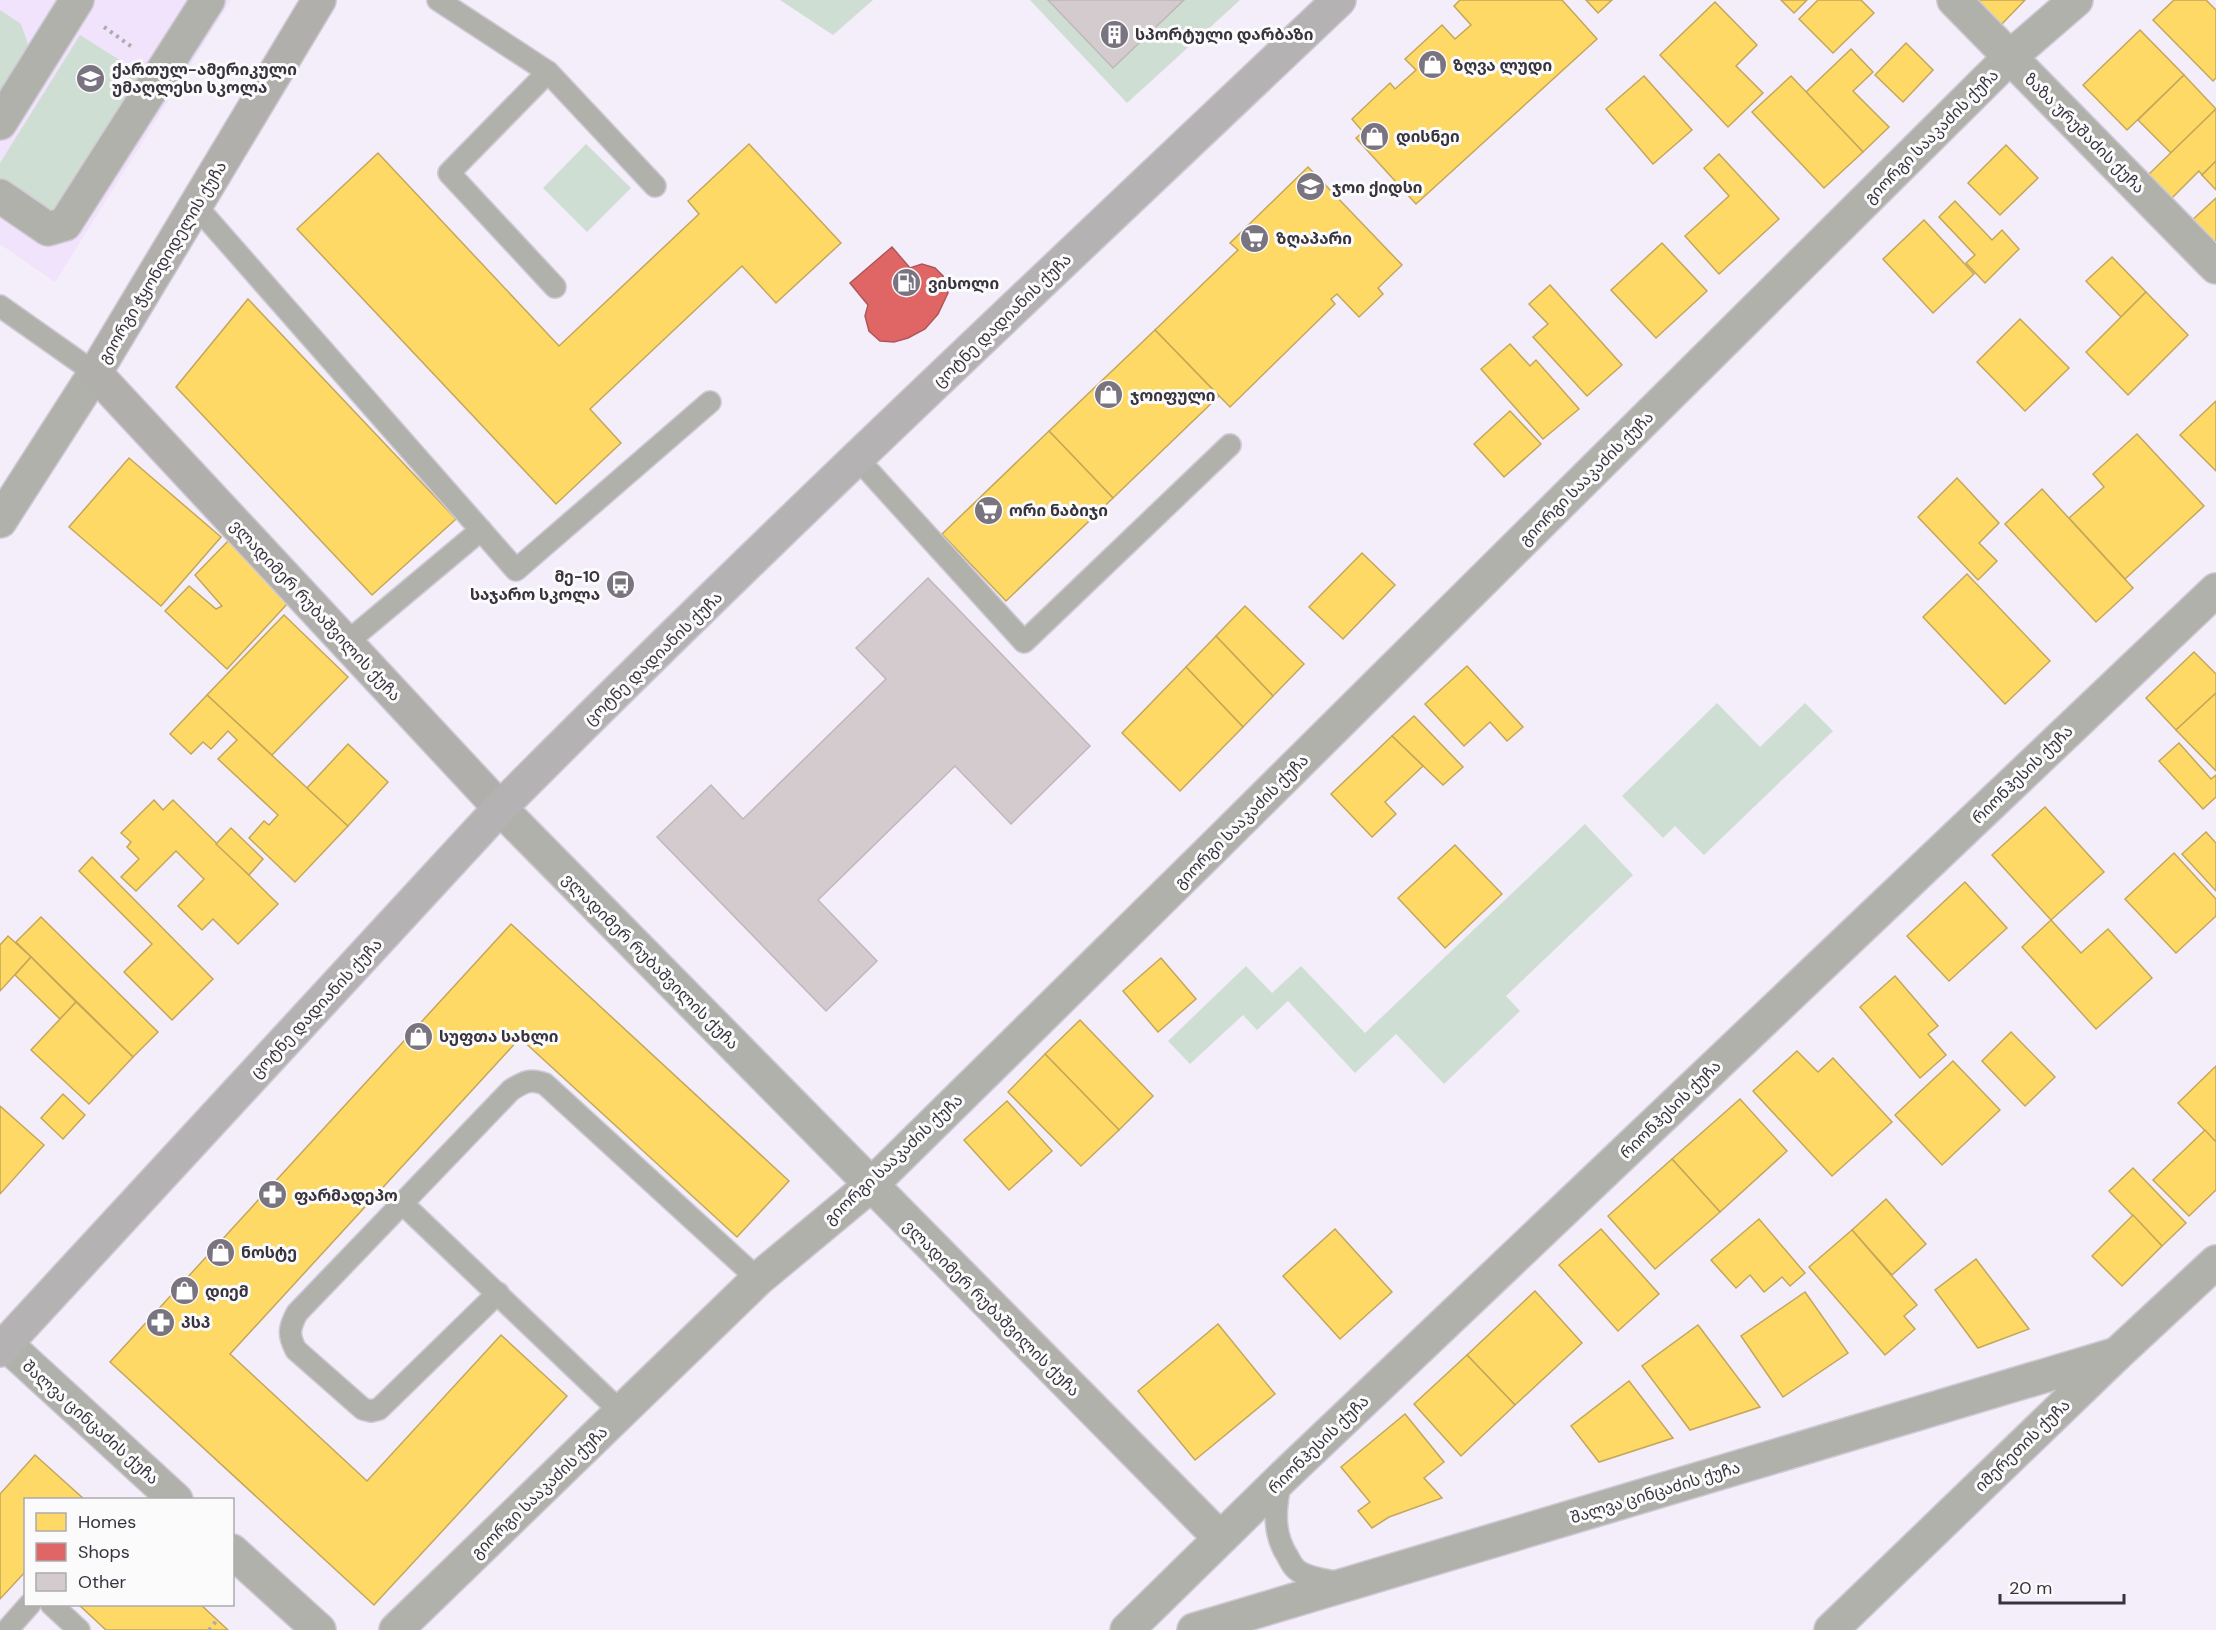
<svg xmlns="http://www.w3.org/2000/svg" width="2216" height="1630" font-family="'DM Sans','Noto Sans Georgian',sans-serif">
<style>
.built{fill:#f0e3fb}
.green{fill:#cfded3}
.homes{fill:#ffd966;stroke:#c4a75a;stroke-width:1.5}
.shops{fill:#e06666;stroke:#ae575a;stroke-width:1.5}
.building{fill:#d4cbcf;stroke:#c0b7bb;stroke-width:1.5}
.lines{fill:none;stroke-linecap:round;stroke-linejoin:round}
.lane-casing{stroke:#cfc9d4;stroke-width:24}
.street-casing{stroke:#cfc9d4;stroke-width:36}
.secondary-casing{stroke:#cfc9d4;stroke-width:36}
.primary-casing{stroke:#cfc9d4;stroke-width:36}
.path{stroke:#adacab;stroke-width:4;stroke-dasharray:3 4.5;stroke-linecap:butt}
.lane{stroke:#b1b1ac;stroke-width:21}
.street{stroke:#b1b1ac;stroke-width:33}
.secondary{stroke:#b0afab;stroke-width:33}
.primary{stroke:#b4b2b2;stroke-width:33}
.labels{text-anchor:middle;stroke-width:6;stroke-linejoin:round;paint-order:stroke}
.poi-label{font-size:16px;font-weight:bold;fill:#39333e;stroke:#fbfbfb;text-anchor:start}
.street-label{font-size:16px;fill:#39333e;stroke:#fbfbfb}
</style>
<rect width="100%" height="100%" fill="#f4edfa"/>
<polygon class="built" points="0,0 231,0 55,282 0,244"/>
<g class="green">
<polygon points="780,0 873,0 833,35"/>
<polygon points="1030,0 1240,0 1127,103"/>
<polygon points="0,10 21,24 29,47 0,93"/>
<polygon points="80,35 145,76 56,220 0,185 0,163"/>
<polygon points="586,144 631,188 587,232 543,188"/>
<polygon points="1717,703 1760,747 1805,703 1833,731 1704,855 1675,826 1663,838 1622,796"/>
<polygon points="1585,824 1633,875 1506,996 1520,1011 1444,1084 1396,1034 1355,1073 1288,1001 1257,1030 1243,1015 1190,1064 1168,1041 1246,966 1272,993 1301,966 1365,1033"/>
</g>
<g class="homes">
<polygon points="1460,0 1562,0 1597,39 1416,204 1356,138 1363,132 1352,119 1390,83 1395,89 1416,70 1405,59 1442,25 1455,39 1471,25 1454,6"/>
<polygon points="1586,0 1612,0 1598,13"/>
<polygon points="1781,0 1807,0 1794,13"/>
<polygon points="1818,0 1861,0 1874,13 1833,53 1799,19"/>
<polygon points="1972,0 2025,0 1999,27"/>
<polygon points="2174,0 2206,0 2216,10 2216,78 2213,81 2153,20"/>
<polygon points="1715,2 1757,45 1736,66 1763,93 1728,127 1660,55"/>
<polygon points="2140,30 2184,75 2127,130 2083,85"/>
<polygon points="1906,43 1933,70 1903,102 1875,75"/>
<polygon points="1851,49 1873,72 1853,91 1889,127 1863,152 1806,92"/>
<polygon points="2184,75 2216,109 2171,153 2138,120"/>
<polygon points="1644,76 1692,130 1653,164 1606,109"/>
<polygon points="1791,76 1863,152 1824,188 1752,112"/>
<polygon points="2216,109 2216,161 2202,175 2199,171 2170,200 2147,176"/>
<polygon points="749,144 841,243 776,303 742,266 590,409 621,443 556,504 297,229 378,153 559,346 699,214 688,201"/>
<polygon points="2006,145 2038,178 2000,215 1968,183"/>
<polygon points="1719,154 1779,219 1719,274 1685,236 1729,196 1704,168"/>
<polygon points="2216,161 2216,190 2202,175"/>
<polygon points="1308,167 1402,265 1378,288 1383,294 1359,317 1337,294 1331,299 1335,304 1230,407 1155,330 1238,250 1230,243"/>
<polygon points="2216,198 2216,240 2211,246 2189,223"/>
<polygon points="1955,201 1992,240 2002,230 2019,249 1985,283 1966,263 1975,255 1939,217"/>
<polygon points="1924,220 1974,274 1933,313 1883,259"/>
<polygon points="1662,243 1707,291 1656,338 1611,290"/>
<polygon points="2112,257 2146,292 2121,317 2086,281"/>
<polygon points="1550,285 1622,365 1587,396 1533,337 1548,324 1529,304"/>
<polygon points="2146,292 2188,335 2128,395 2086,352"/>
<polygon points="248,299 456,519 372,595 176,387"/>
<polygon points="2020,319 2069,368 2025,411 1977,362"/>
<polygon points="1155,330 1219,396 1113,498 1049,431"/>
<polygon points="1510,344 1530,366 1536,360 1579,409 1543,439 1481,369"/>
<polygon points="2216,401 2216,471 2180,435"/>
<polygon points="1510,411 1541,444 1504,477 1474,444"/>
<polygon points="1049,431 1113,498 1006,601 942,534"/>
<polygon points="2137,434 2204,506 2125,579 2069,518 2104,487 2093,474"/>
<polygon points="129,458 221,537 161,606 69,527"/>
<polygon points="1957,478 1999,523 1979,543 1997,561 1978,580 1918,517"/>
<polygon points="2042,489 2133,588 2096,622 2005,524"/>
<polygon points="229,540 288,603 227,669 165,611 189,586 216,609 222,606 195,575"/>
<polygon points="1362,553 1395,585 1343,639 1309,607"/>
<polygon points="1967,574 2050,661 2005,704 1923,617"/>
<polygon points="1245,606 1304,664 1273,696 1216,636"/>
<polygon points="284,615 348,677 272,755 207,695"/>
<polygon points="1216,636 1273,696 1243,727 1186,667"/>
<polygon points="2194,652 2216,674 2216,693 2176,730 2146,698"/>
<polygon points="1467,666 1523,727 1507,741 1490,722 1464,746 1425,704"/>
<polygon points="1186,667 1243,727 1180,791 1122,733"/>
<polygon points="2216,693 2216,771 2176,730"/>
<polygon points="207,695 348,826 295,882 249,838 264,821 269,825 278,815 218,759 237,740 228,731 211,749 203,742 191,754 170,734"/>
<polygon points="1414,716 1463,767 1443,785 1392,736"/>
<polygon points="1392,736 1423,766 1385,802 1396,814 1372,837 1331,794"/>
<polygon points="2179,743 2211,779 2216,775 2216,797 2203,809 2159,761"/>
<polygon points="348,744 388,782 348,826 307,788"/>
<polygon points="154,800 163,810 173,800 278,904 238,944 213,919 202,930 178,906 204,879 176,851 136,891 121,877 139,859 127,847 131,842 121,833"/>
<polygon points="2045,807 2104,872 2051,920 1992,855"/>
<polygon points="231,828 263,859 249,875 216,844"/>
<polygon points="2206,832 2216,843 2216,891 2182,854"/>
<polygon points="1455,845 1502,894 1445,948 1398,898"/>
<polygon points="2174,853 2216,899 2216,916 2176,953 2125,899"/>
<polygon points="92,857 213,979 172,1020 124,972 152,944 79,871"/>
<polygon points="1965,882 2007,928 1949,981 1907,936"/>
<polygon points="41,917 158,1032 133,1057 16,942"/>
<polygon points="2051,920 2081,953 2108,929 2152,978 2096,1029 2022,947"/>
<polygon points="511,924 789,1181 737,1237 520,1038 230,1354 367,1481 501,1335 567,1396 374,1605 110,1362"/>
<polygon points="8,936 31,957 0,991 0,945"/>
<polygon points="31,957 76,1002 60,1019 15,975"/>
<polygon points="1161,958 1196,999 1158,1032 1123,991"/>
<polygon points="1895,976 1938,1026 1928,1034 1946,1055 1920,1078 1860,1007"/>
<polygon points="76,1002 133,1057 89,1104 31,1050"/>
<polygon points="1080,1020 1153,1096 1119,1130 1045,1054"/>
<polygon points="2011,1032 2055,1077 2025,1106 1982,1061"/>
<polygon points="1797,1051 1818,1072 1833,1058 1892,1122 1832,1176 1753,1091"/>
<polygon points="1045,1054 1119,1130 1081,1166 1008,1092"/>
<polygon points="1953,1061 2000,1110 1942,1165 1895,1115"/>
<polygon points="2216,1066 2216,1142 2178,1103"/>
<polygon points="63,1094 85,1115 63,1139 41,1118"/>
<polygon points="1740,1099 1787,1151 1720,1212 1672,1159"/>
<polygon points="1007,1101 1052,1151 1009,1190 964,1140"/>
<polygon points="0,1106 44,1145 0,1194"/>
<polygon points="2205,1130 2216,1142 2216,1190 2189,1216 2153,1180"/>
<polygon points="1672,1159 1720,1212 1655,1269 1608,1216"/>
<polygon points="2133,1168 2186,1223 2162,1246 2109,1191"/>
<polygon points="1886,1199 1926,1244 1892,1275 1852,1230"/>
<polygon points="2133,1215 2162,1246 2122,1286 2092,1256"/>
<polygon points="1759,1219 1805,1273 1790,1286 1782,1277 1764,1292 1750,1275 1736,1288 1711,1260"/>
<polygon points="1335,1229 1392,1292 1340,1339 1283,1276"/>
<polygon points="1601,1229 1659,1294 1618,1331 1559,1265"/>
<polygon points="1852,1230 1917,1305 1904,1316 1915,1329 1885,1355 1809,1267"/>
<polygon points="1976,1259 2029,1329 1978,1348 1935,1290"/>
<polygon points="1535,1291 1582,1343 1515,1405 1467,1355"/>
<polygon points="1805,1292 1848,1353 1783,1397 1741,1336"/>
<polygon points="1218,1324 1275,1394 1195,1460 1138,1391"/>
<polygon points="1698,1325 1760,1407 1690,1430 1642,1366"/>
<polygon points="1467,1355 1515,1405 1461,1456 1414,1404"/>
<polygon points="1629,1381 1673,1438 1599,1462 1571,1426"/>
<polygon points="1405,1414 1444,1462 1424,1478 1442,1498 1389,1517 1372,1528 1358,1511 1370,1502 1341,1467"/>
<polygon points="35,1455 85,1500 26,1500 26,1571 0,1599 0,1494"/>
<polygon points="78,1604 200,1604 228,1630 106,1630"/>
</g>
<polygon class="shops" points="892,247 910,268 922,264 935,268 943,276 948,293 938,314 925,329 908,338 894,342 880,341 869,331 865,316 868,305 850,283"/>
<g class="building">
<polygon points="1048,0 1184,0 1113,68"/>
<polygon points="928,578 1090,746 1011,824 955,766 818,900 877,961 826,1011 657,837 711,785 743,819 886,679 856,648"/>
</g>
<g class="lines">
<defs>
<g id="lane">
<polyline points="438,0 548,72 655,186"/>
<polyline points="548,72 449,173 555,287"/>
<polyline points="196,206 516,570 710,402"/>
<polyline points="0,306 95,373"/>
<polyline points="857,458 1024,642 1230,445"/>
<polyline points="346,643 481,530"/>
<polyline points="403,1204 621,1412"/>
<path d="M498,1293l-119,116 -8,2 -8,-2 -67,-59c-8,-15 -7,-22 1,-37l214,-223c13,-8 19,-12 34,-6l213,195"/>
<path d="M1281,1480c-6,27 -9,53 7,77 3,6 6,12 12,15 12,7 27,8 41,11"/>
<polyline points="51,1604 79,1630"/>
<polyline points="7,1630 30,1604"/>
</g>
<g id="street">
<polyline points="1954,0 2216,267"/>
<polyline points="0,123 77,0"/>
<polyline points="0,196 48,229 65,224 208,0"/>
<polyline points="0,521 95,373"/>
<polyline points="500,808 1220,1538"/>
<polyline points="6,1344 176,1500"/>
<polyline points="232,1551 319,1630"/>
<polyline points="396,1630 758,1279 871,1185 1214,847 2010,57 2076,0"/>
<polyline points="1127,1630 1281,1479 2216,590"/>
<polyline points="1194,1630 2117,1354"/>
<polyline points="1831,1630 2117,1354 2216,1262"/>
</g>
<polyline id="secondary" points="319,0 95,373 500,808"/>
<path id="primary" d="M0,1350l500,-542c274,-276 558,-541 839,-808"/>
</defs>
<use href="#lane" class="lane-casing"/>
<use href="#street" class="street-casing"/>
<use href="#secondary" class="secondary-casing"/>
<use href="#primary" class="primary-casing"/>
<g class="path">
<polyline points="104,27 132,47"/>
<polyline points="209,1630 217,1620"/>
</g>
<use href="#lane" class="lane"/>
<use href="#street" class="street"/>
<use href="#secondary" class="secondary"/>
<use href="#primary" class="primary"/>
</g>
<defs>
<symbol id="building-disc" viewBox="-11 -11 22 22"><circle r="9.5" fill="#7a7480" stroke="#fbfbfb"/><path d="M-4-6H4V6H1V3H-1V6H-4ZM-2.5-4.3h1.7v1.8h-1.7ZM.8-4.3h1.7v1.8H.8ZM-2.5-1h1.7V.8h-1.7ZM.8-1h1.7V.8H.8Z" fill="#fff"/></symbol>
<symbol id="shop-disc" viewBox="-11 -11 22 22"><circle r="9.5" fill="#7a7480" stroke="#fbfbfb"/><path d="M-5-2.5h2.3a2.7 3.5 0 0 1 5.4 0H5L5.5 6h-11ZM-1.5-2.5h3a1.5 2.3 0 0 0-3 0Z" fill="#fff"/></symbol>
<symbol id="school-disc" viewBox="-11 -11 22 22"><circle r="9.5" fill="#7a7480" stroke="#fbfbfb"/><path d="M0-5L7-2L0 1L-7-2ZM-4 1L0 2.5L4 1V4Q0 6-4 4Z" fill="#fff"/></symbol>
<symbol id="supermarket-disc" viewBox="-11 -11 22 22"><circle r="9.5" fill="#7a7480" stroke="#fbfbfb"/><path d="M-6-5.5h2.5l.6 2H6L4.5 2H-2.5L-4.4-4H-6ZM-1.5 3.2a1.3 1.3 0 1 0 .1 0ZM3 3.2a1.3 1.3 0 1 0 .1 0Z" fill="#fff"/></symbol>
<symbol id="fuel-disc" viewBox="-11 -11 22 22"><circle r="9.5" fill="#7a7480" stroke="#fbfbfb"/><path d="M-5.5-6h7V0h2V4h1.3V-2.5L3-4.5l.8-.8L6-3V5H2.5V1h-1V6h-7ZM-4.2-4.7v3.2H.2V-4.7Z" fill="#fff"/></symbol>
<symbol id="bus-disc" viewBox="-11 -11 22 22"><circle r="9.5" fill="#7a7480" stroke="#fbfbfb"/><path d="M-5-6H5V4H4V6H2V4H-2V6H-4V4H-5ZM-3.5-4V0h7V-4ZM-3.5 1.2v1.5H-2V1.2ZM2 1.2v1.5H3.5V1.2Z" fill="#fff"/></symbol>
<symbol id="pharmacy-disc" viewBox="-11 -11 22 22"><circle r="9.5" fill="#7a7480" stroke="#fbfbfb"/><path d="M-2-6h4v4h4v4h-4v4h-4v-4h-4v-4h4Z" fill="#fff"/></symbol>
</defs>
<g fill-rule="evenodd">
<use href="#building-disc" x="1098" y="18" width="33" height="33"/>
<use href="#shop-disc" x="1416" y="48" width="33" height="33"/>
<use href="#school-disc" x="74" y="62" width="33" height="33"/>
<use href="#shop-disc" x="1358" y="120" width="33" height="33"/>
<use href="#school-disc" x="1294" y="170" width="33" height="33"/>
<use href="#supermarket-disc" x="1238" y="222" width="33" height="33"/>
<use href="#fuel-disc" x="890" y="266" width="33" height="33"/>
<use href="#shop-disc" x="1092" y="378" width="33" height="33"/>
<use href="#supermarket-disc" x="972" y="494" width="33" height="33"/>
<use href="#bus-disc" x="604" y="568" width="33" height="33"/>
<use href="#shop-disc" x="402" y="1020" width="33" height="33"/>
<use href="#pharmacy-disc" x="256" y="1178" width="33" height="33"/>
<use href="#shop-disc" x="204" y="1236" width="33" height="33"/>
<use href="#shop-disc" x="168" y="1274" width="33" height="33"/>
<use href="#pharmacy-disc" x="144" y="1306" width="33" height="33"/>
</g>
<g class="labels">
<g class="poi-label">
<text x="1135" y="40">სპორტული დარბაზი</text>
<text x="1453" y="71">ზღვა ლუდი</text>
<text x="112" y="75">ქართულ-ამერიკული<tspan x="112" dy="18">უმაღლესი სკოლა</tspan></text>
<text x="1396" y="142">დისნეი</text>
<text x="1332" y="193">ჯოი ქიდსი</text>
<text x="1276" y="244">ზღაპარი</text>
<text x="928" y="289">ვისოლი</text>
<text x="1130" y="401">ჯოიფული</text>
<text x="1009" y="516">ორი ნაბიჯი</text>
<text x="600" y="582" text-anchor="end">მე-10<tspan x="600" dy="18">საჯარო სკოლა</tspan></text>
<text x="439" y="1042">სუფთა სახლი</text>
<text x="294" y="1201">ფარმადეპო</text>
<text x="241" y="1258">ნოსტე</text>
<text x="205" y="1297">დიემ</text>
<text x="181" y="1328">პსპ</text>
</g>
<g class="street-label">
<text transform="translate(2085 133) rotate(45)" y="6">ზაზა ურუშაძის ქუჩა</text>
<text transform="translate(1931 136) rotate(-45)" y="6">გიორგი სააკაძის ქუჩა</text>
<text transform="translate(162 262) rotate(-59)" y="6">გიორგი ჭყონდიდელის ქუჩა</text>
<text transform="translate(1002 320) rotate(-44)" y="6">ცოტნე დადიანის ქუჩა</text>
<text transform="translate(1586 478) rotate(-45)" y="6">გიორგი სააკაძის ქუჩა</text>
<text transform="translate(316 610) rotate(47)" y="6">ვლადიმერ რუბაშვილის ქუჩა</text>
<text transform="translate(653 658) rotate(-44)" y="6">ცოტნე დადიანის ქუჩა</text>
<text transform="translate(2022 774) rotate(-44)" y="6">რიონჰესის ქუჩა</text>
<text transform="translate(1241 821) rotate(-45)" y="6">გიორგი სააკაძის ქუჩა</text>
<text transform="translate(651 961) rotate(45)" y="6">ვლადიმერ რუბაშვილის ქუჩა</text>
<text transform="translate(316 1008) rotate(-47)" y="6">ცოტნე დადიანის ქუჩა</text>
<text transform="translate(1670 1109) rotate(-44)" y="6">რიონჰესის ქუჩა</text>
<text transform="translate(893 1159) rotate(-43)" y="6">გიორგი სააკაძის ქუჩა</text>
<text transform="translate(992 1308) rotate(45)" y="6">ვლადიმერ რუბაშვილის ქუჩა</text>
<text transform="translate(91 1422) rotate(42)" y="6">შალვა ცინცაძის ქუჩა</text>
<text transform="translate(1318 1444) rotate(-44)" y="6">რიონჰესის ქუჩა</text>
<text transform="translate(2022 1445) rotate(-44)" y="6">იმერეთის ქუჩა</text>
<text transform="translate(539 1492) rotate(-44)" y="6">გიორგი სააკაძის ქუჩა</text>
<text transform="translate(1655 1492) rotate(-17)" y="6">შალვა ცინცაძის ქუჩა</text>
</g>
</g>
<rect x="24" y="1498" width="210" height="108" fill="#fbfbfb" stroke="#adabaf" stroke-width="1.5"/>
<rect x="36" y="1513" width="30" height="18" fill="#ffd966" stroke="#adabaf" stroke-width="1.5"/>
<text x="78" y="1528" font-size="18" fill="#39333e">Homes</text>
<rect x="36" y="1543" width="30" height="18" fill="#e06666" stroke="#adabaf" stroke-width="1.5"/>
<text x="78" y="1558" font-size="18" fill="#39333e">Shops</text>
<rect x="36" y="1573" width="30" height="18" fill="#d4cbcf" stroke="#adabaf" stroke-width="1.5"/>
<text x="78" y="1588" font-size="18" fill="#39333e">Other</text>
<path d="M2000 1594v9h124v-9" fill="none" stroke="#39333e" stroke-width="3"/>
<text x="2009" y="1594" font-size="18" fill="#39333e" stroke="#fbfbfb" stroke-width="4.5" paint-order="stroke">20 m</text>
</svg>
